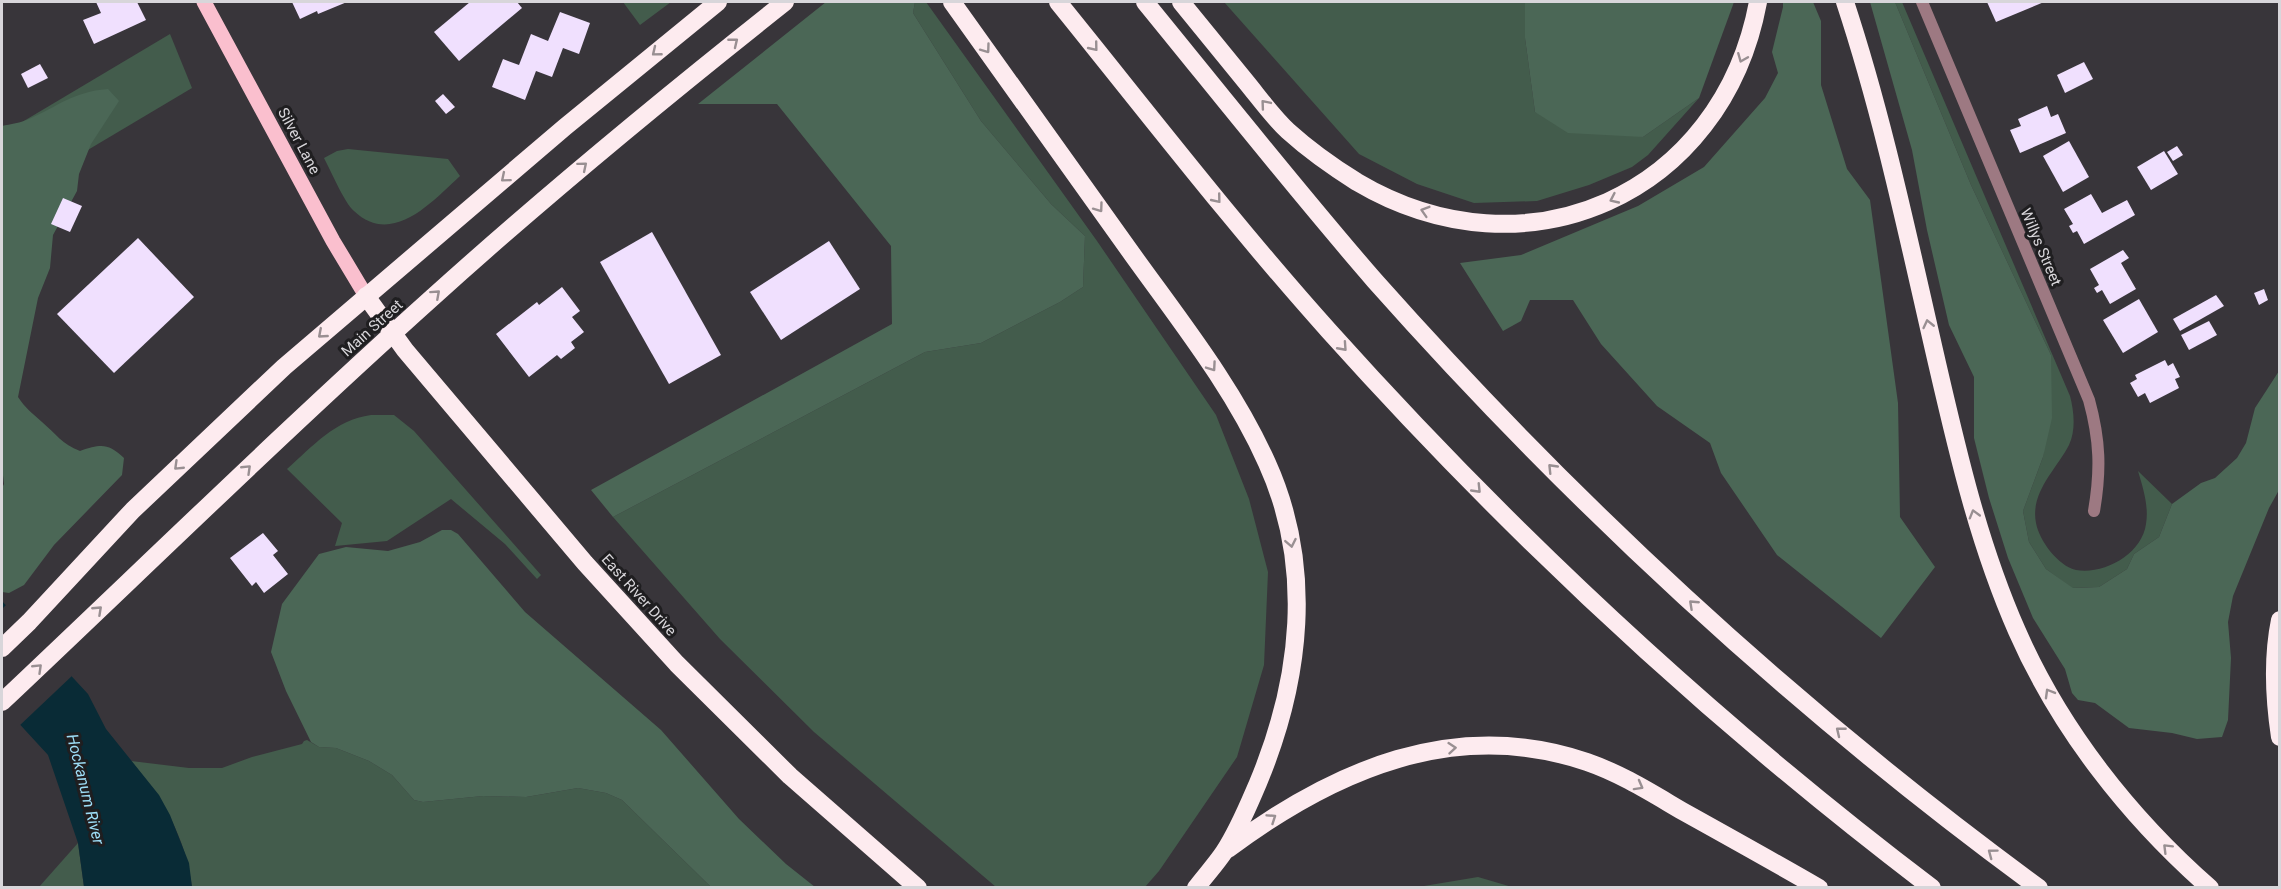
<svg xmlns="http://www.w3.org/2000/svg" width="2281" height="889" font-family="Roboto,sans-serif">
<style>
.green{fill:#435c4c}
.forest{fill:#4b6756}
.water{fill:#092b36}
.pier{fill:#38353a}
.building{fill:#f0e0fe}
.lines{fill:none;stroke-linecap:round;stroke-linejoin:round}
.street{stroke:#9d7982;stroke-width:12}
.primary{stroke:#fabfce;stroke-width:15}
.highway{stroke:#fdebef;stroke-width:18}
.oneway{stroke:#998f92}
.labels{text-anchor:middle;stroke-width:6;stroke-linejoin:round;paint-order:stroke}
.street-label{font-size:15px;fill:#d8d6da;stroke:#1f1e20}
.water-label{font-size:16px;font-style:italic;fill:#9dddf6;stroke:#1f1e20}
</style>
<rect width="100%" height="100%" fill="#38353a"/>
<g class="green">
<polygon points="623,2 671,2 640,25"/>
<polygon points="915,2 926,2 1097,241 1216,415 1249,499 1268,572 1264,665 1237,757 1159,871 1145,887 996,887 814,732 720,639 613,517 925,352 981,343 1060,302 1083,287 1085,236 1051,204 981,121 913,13"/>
<polygon points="1224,2 1525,2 1525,38 1535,112 1643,137 1699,98 1648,155 1632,167 1589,185 1537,201 1474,203 1417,184 1359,154"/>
<path d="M1895,2h7l168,394c4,15 6,34 -1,49 -13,25 -39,47 -33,78 3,17 22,43 40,47 28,5 66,-16 70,-46 3,-18 -3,-36 -8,-53l34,33 -13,33 -25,17 -7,15 -28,18 -27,1 -26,-19 -17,-27 -6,-31 20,-54 8,-102 -80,-170z"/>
<polygon points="170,34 192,88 2,201 2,134"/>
<path d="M348,149l100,10 12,17c-28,26 -68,71 -106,35 -10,-9 -23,-40 -30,-53l13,-7z"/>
<path d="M371,415h23l20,16 127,144 -4,4 -32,-35 -54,-45 -64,42 -52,5 7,-23 -55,-54c26,-23 48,-49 84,-54z"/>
<path d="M307,740l12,7 17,1 33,13 23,14 22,25 9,2 60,-6 43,1 52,-9 28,5 16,7 89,87h-519c-7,-52 -28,-85 -61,-126l58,7h33l30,-11 50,-13 2,-3z"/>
<polygon points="78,843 84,887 39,887"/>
<polygon points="1478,877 1512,887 1418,887"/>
</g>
<g class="forest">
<polygon points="826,2 915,2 913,13 981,121 1051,204 1085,236 1083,287 1060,302 981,343 925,352 613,517 591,490 892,324 891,246 777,104 698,104"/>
<polygon points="1525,2 1734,2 1699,98 1643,137 1568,133 1535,112 1525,38"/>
<polygon points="1783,2 1813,2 1821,21 1821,85 1847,169 1870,200 1898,403 1900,517 1935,567 1881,638 1777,555 1721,473 1710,443 1657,406 1601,344 1573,300 1530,300 1521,321 1503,331 1460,263 1521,255 1638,206 1704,167 1765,98 1778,73 1772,52 1783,7"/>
<polygon points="1870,2 1895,2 1971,185 2051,355 2052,418 2043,457 2023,511 2029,542 2046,569 2073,588 2099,587 2127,569 2134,554 2159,537 2172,504 2201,483 2215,478 2237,458 2246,443 2255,408 2279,371 2279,490 2269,508 2233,596 2228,622 2231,658 2228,720 2222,737 2197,739 2172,733 2129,728 2095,703 2078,700 2072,693 2065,669 2033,618 2008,558 1989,498 1974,438 1974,377 1949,325 1927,230 1912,150"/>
<path d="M108,89l11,12 -28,43 -12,30 -2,17 -24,44 -3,33 -12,30 -20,99c7,11 14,16 24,25 14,12 20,22 38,29 21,-7 28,-8 44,7l-2,17 -68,70 -30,40 -15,8 -7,-1v-104l2,-4 -2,-17v-341c8,-2 19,-3 27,-7 30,-13 43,-27 79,-30z"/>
<polygon points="442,530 451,530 458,534 525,612 661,730 739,819 786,864 815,887 711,887 622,800 606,793 578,788 526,797 483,796 423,802 414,800 392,775 369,761 336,748 319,747 311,742 286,691 271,652 282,604 319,554 346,547 388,551 420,542"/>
</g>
<polygon class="water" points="2,601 88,694 106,729 159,795 170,815 189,863 192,887 84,887 78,843 48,755 2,705"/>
<polygon class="pier" points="8,603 74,674 18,727 2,710 2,609"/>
<g class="building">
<polygon points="96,2 137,2 146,20 94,44 83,20 101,13"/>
<polygon points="292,2 347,2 318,14 317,11 300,19"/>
<polygon points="470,2 517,2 522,8 459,61 434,32"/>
<polygon points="1987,2 2044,2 1996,22"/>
<polygon points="560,12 590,23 579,54 563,48 552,77 536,71 525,100 492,87 503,59 519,65 531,34 548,41"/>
<polygon points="2084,62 2093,79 2065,93 2057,75"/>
<polygon points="40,64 48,78 28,88 21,74"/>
<polygon points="443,94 455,107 446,114 435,101"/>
<polygon points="2047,106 2051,117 2058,114 2066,133 2020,153 2010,130 2021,126 2018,119"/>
<polygon points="2069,141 2089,177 2063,192 2043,156"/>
<polygon points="2177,146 2183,155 2173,161 2167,152"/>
<polygon points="2164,151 2178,174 2151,190 2137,167"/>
<polygon points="2091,194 2102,213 2127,200 2135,215 2084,244 2077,231 2073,233 2069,226 2073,224 2064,209"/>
<polygon points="63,198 82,206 70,232 51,224"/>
<polygon points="652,232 721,355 669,384 600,262"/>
<polygon points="138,238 194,297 114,373 57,314"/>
<polygon points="829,241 860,289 781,340 750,292"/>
<polygon points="2123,250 2129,258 2121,263 2136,289 2110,304 2102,290 2097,293 2094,288 2099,285 2090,269"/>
<polygon points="562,287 580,311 572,317 584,332 571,342 575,348 561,359 557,355 529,377 496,334 537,302 539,305"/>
<polygon points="2264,289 2268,300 2259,305 2254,293"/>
<polygon points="2216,295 2224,306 2180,331 2173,319"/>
<polygon points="2139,299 2158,332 2123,353 2103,320"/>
<polygon points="2209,321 2217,335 2189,350 2181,335"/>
<polygon points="2165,360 2168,366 2173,363 2180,377 2175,379 2179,388 2150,403 2145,393 2138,397 2130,383 2137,379 2135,375"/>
<polygon points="263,533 278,551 273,555 288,574 264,593 256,582 252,586 230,558"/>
</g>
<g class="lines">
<path class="street" d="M1922,2l167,398c11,40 12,70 5,111"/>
<polyline class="primary" points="204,2 333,241 366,296"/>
<g class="highway">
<path d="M952,2c60,84 120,168 180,252 48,67 101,133 135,209 47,104 34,217 -9,320 -10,23 -20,48 -34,69 -8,12 -19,24 -28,36"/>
<path d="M1058,2c89,110 176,223 271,329 183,204 384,391 603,557"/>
<path d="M1145,2c76,93 151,188 230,279 199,224 422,430 664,607"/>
<path d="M1181,2c22,27 44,54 66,81 13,16 26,34 41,48 21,19 45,36 69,51 169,100 365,13 401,-180"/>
<path d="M1845,2c39,118 64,240 92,361 21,91 42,182 80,268 43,98 112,186 193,257"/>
<polyline points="366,296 405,350 585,563 677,664 790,776 918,888"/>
<path d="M2280,620c-8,39 -6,77 0,117"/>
<polyline points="2,648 29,622 133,510 284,367 565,127 718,2"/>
<path d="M2,702c143,-135 284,-273 431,-405 114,-103 232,-200 352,-295"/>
<path d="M1228,849c106,-79 227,-132 359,-87 35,12 66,32 97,50 45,25 90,50 135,76"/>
</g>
</g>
<defs><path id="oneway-chevron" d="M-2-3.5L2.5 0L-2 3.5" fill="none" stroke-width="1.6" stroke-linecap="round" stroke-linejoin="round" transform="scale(1.5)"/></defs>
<g class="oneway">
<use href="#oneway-chevron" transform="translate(734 42) rotate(-39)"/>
<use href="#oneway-chevron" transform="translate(1094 47) rotate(51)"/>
<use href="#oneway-chevron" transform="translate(986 49) rotate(54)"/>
<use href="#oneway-chevron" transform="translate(656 52) rotate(141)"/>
<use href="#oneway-chevron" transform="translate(1742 58) rotate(112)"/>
<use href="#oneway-chevron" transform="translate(1265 104) rotate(-130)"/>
<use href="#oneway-chevron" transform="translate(583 166) rotate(-40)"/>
<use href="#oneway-chevron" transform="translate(505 178) rotate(140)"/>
<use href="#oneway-chevron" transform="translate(1217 199) rotate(51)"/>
<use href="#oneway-chevron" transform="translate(1614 199) rotate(155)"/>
<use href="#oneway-chevron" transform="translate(1099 208) rotate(54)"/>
<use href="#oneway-chevron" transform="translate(1425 211) rotate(-163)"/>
<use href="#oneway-chevron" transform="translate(436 294) rotate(-42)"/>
<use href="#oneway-chevron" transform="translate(1928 324) rotate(-103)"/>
<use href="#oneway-chevron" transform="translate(322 334) rotate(139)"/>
<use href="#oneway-chevron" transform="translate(1343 347) rotate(48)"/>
<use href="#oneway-chevron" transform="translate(1212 367) rotate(55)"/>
<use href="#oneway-chevron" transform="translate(178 466) rotate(136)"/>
<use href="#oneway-chevron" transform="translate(1552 468) rotate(-134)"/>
<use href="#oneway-chevron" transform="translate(247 469) rotate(-44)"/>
<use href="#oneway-chevron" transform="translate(1477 489) rotate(46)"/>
<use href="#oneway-chevron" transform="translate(1974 514) rotate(-106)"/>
<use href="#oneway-chevron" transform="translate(1291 543) rotate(79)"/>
<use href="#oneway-chevron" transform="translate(1693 604) rotate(-137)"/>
<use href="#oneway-chevron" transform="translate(98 610) rotate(-43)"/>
<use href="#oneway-chevron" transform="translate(38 668) rotate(-44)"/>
<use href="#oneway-chevron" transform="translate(2049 693) rotate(-120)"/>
<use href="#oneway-chevron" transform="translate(1840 731) rotate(-141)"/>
<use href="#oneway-chevron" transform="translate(1452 748) rotate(-5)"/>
<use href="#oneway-chevron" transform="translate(1639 786) rotate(29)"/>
<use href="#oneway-chevron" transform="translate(1272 818) rotate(-34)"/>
<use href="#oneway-chevron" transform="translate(2167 848) rotate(-135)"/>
<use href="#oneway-chevron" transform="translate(1992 853) rotate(-143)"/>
</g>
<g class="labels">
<g class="street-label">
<text transform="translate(299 141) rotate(62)" y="5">Silver Lane</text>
<text transform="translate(2041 247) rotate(67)" y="5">Willys Street</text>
<text transform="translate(372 328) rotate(-42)" y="5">Main Street</text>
<text transform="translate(639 595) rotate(48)" y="5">East River Drive</text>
</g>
<g class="water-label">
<text transform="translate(86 789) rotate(76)" y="6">Hockanum River</text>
</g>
</g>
<rect width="2281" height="889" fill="none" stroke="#d8d6da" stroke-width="6"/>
</svg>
